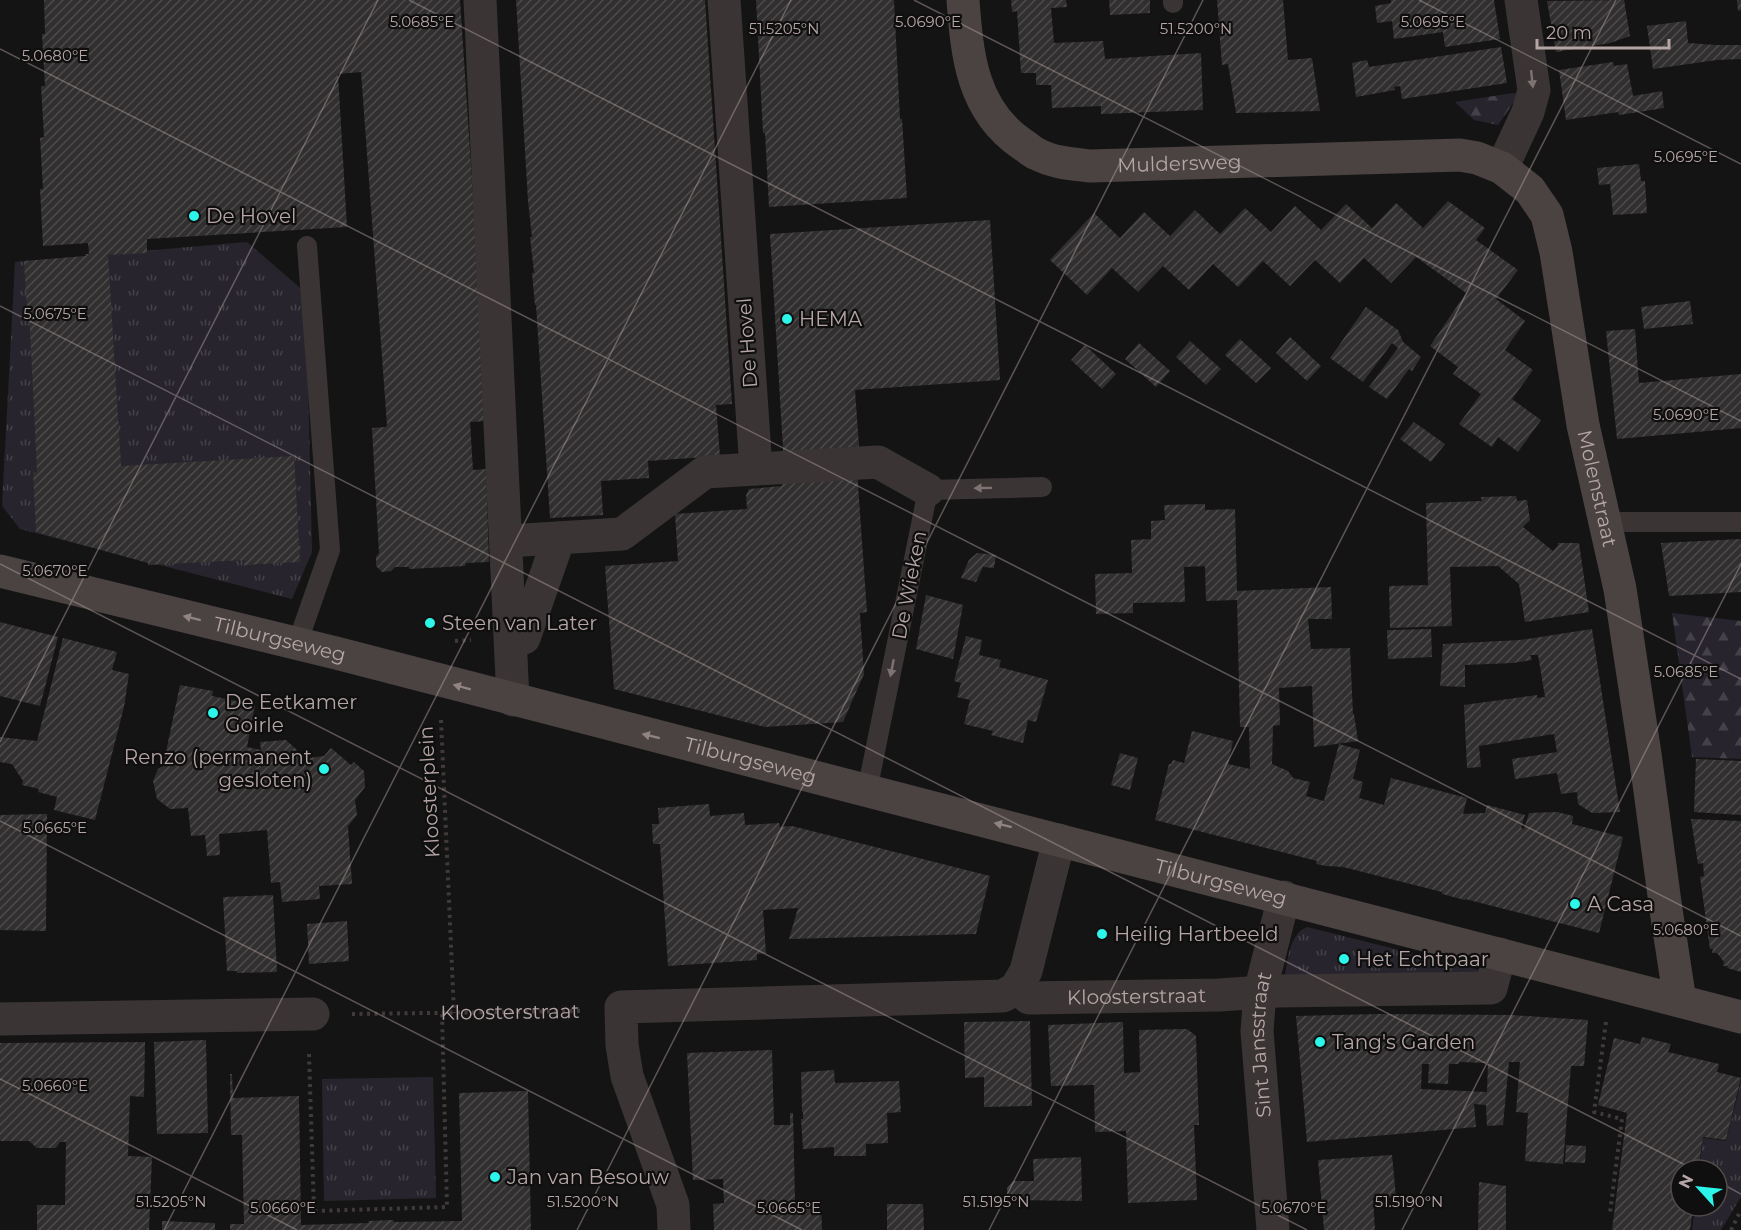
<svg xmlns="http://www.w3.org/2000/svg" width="1741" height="1230" font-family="Montserrat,sans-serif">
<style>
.grass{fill:url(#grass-tufts)}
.forest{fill:url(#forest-firs)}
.building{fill:url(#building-hatch);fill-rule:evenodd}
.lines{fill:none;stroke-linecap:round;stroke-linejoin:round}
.path{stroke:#413a3a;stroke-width:4;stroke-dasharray:3 4.5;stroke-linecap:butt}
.lane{stroke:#3a3534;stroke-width:20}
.street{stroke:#3a3534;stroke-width:33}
.secondary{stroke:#4a4342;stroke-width:33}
.oneway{fill:#7e7372}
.oneway2{fill:#908382}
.ticks{fill:none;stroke:#b6a5a5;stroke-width:1.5;stroke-opacity:0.45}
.poi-dot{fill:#2cf5ea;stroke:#100f0f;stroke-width:2}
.labels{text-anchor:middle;stroke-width:4.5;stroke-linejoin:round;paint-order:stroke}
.street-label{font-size:20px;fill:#b6a5a5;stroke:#100f0f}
.poi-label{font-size:20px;fill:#b6a5a5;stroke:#100f0f;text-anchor:start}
.ticks-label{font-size:15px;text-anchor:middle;fill:#b6a5a5;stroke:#100f0f;stroke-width:4.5;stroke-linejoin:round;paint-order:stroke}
</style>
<defs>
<pattern id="grass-tufts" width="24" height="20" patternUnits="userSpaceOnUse" patternTransform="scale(1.5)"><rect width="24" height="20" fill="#27242d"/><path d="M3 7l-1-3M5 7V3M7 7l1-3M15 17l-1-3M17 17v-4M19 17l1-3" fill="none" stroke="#444148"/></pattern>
<pattern id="forest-firs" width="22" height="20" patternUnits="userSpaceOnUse" patternTransform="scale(1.5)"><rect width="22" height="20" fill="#27242d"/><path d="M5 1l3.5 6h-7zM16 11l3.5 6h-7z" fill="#444148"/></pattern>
<pattern id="building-hatch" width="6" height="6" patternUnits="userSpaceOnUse" patternTransform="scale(1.5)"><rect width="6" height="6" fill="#312f2f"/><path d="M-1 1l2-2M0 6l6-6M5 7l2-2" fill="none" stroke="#4d4a4a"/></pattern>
</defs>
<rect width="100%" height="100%" fill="#151414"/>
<g class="grass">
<polygon points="247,242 306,293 312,552 292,599 20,529 2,506 15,262"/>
<path d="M1307,927l172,43 -1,7 -194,3c4,-18 4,-45 23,-53z"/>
<polygon points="433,1077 436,1198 324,1201 322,1079"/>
<polygon points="1741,1082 1741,1197 1721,1230 1692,1230 1695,1206 1717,1206 1717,1170 1699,1170 1703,1138 1726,1141"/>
</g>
<g class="forest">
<polygon points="1513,93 1516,94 1516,99 1498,125 1474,120 1455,102"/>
<polygon points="1672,613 1741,621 1741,759 1692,757"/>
</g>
<g class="building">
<polygon points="44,0 460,0 488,421 470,422 473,470 486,469 489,562 466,563 465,566 409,569 409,567 395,567 391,571 382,572 376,566 376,557 379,553 372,428 386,427 387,425 361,72 338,74 347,227 147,239 147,253 108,255 121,466 294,456 300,562 245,565 245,560 148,565 148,563 36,532 33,472 37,472 29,309 27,309 24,261 86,256 85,254 89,254 88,243 43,246 40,189 43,189 40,138 44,137 41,86 45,86 42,34 45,34"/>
<polygon points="516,0 705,0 732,404 716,405 720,456 648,461 649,478 601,481 603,515 550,518 536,305 535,305 532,273 534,273 530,237 532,237 528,201"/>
<polygon points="756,0 894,0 900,119 902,119 907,198 769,207 765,133 763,133"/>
<polygon points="1011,0 1066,0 1067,7 1051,8 1054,43 1103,41 1105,59 1201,53 1203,110 1101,114 1101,106 1052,108 1051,85 1036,85 1036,73 1021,73 1017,11 1012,12"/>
<polygon points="1109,0 1150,0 1150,13 1110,15"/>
<polygon points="1217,0 1283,0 1288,60 1312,58 1320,111 1236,113 1228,64 1222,65"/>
<polygon points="1391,0 1494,0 1500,39 1445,47 1443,32 1394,39 1392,21 1377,23 1375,6 1391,3"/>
<polygon points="1624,0 1630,36 1610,43 1556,52 1547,1"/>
<polygon points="1737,0 1741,0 1741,10 1738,11"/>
<polygon points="1686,21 1688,43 1716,45 1741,45 1741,59 1717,60 1653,69 1647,26"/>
<polygon points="1501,47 1507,83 1402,99 1400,86 1394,87 1395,90 1356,97 1352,63 1367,60 1369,67"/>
<polygon points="1613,62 1614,66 1627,64 1633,96 1662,91 1664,108 1619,115 1618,112 1566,120 1559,70"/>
<polygon points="1639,164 1641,181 1645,181 1647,213 1613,215 1610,184 1599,185 1597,168"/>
<polygon points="1448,201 1485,228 1476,240 1518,270 1496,299 1525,321 1505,350 1533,370 1512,399 1541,420 1518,452 1498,437 1492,447 1459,424 1481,394 1453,374 1458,367 1430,346 1466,293 1416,257 1391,283 1364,258 1340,283 1315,260 1290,286 1263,261 1238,287 1213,264 1189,290 1163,266 1138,292 1112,268 1087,295 1050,260 1094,213 1120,238 1144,212 1170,236 1195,210 1220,234 1245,208 1271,232 1295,206 1321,230 1346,204 1372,228 1396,203 1423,228"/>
<polygon points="990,220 1000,380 855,390 860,460 784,465 770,234"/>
<polygon points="1690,301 1693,324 1644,329 1641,307"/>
<polygon points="1366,307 1398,330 1403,342 1421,357 1412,371 1409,369 1387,399 1369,387 1398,348 1392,343 1363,382 1330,358"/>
<polygon points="1635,329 1639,383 1741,374 1741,428 1617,439 1606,331"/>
<polygon points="1290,337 1321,366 1307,381 1276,353"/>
<polygon points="1240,339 1271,368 1256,383 1225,355"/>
<polygon points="1190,341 1221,369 1206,385 1176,357"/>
<polygon points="1139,343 1170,371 1156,387 1125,359"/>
<polygon points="1085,345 1116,374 1102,389 1071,360"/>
<polygon points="1414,422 1445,444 1431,462 1400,439"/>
<polygon points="781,470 857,471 867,612 860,613 864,674 843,722 765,727 614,689 605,566 678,561 675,514 747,509 746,495 749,489 782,486"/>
<polygon points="1516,496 1517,501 1527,500 1530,520 1523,527 1553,551 1558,545 1558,543 1579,543 1589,612 1525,622 1519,584 1498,566 1450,567 1452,626 1390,628 1389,586 1428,585 1426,503 1482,501 1481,497"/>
<polygon points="1205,504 1205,510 1235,509 1237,591 1331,587 1332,619 1308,619 1311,649 1350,648 1353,714 1354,714 1358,741 1314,747 1312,686 1279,688 1280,725 1273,726 1272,764 1288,771 1293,778 1310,782 1306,796 1324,801 1339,744 1360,750 1353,779 1363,782 1359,798 1384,805 1391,778 1467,798 1463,814 1485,813 1487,805 1525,815 1521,828 1524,829 1529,813 1557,812 1573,816 1572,824 1623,837 1599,933 1465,899 1465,900 1442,894 1442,892 1343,867 1326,866 1316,864 1317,861 1155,820 1169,764 1171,764 1173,760 1184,763 1192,731 1233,741 1228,764 1250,769 1249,727 1240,727 1237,600 1206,601 1205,566 1184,567 1185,602 1133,603 1133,613 1096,614 1095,574 1132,573 1131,540 1151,539 1151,521 1165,520 1164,505"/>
<polygon points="1741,539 1741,592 1669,596 1661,543"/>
<polygon points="977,553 996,555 994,568 983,567 976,582 961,578 969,560"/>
<polygon points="926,595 963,605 953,659 916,649"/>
<polygon points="0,622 58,637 40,706 0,696"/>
<polygon points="1431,629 1432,657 1388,659 1387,630"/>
<polygon points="1592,629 1620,812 1592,813 1578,804 1577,792 1561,794 1557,773 1515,779 1512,759 1557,752 1554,734 1479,746 1481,767 1467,768 1464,705 1537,695 1537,698 1545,697 1538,655 1530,655 1532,660 1513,663 1465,665 1465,687 1440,686 1443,644 1520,640"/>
<polygon points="966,636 982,640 979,655 1001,660 999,667 1048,680 1036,722 1028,720 1023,743 991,735 993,731 964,724 970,700 957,697 961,683 954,681"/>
<polygon points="63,638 117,652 112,670 129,674 124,707 95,820 54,810 57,797 38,792 39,789 22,785 23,781 12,764 0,762 0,737 37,741"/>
<polygon points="180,685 213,691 212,696 255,705 247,747 261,750 260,742 286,740 297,750 297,754 309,758 324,756 331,748 351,765 354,762 364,771 365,787 355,800 357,815 348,826 352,884 319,886 320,899 282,902 280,882 271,883 267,830 219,834 220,855 207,856 205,835 191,836 188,808 170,809 157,799 153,781 158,769 163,766"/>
<polygon points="1120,753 1138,758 1130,790 1111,785"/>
<polygon points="1696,759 1741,761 1741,815 1694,812"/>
<polygon points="709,804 710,816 744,813 745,825 779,823 780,827 792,826 990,876 976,934 789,939 798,908 763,910 766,953 757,954 757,960 668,966 660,844 653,844 652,824 659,824 658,808"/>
<polygon points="47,814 46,931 0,930 0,815"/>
<polygon points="1691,819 1741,821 1741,972 1727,968 1728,966 1723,966 1724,962 1717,953 1712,953 1713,949 1710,949 1700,877 1704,876 1703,863 1698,864"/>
<polygon points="273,895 277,972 237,973 237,971 227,971 223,897"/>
<polygon points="347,921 349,961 309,964 307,924"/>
<path d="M1379,1014l132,1 77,5 -4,46h-13l-8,98 -38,-3 3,-48 -12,-1 4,-50h-11l-6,63 -16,1 -1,-21 -12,-1 2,23 -169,15 -11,-126zM1459,1062l29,1 -1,29 -66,-3 1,-25h7l-1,19 20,1 1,-20h10z"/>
<polygon points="1030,1021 1032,1106 984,1107 984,1077 965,1078 964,1022"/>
<polygon points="1123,1022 1124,1073 1140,1072 1139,1030 1187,1029 1196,1036 1199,1125 1194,1125 1197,1200 1128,1203 1126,1131 1095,1132 1094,1085 1051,1086 1048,1025"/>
<polygon points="1642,1037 1671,1044 1668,1052 1719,1064 1717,1072 1741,1078 1726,1140 1703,1137 1698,1170 1681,1170 1681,1206 1686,1206 1685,1210 1693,1210 1690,1230 1612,1230 1627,1113 1598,1105 1614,1038 1640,1044"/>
<polygon points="206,1040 208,1133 157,1134 154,1042"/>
<polygon points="145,1042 144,1097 130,1096 128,1156 152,1157 149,1230 37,1230 37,1205 65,1205 66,1142 60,1142 56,1148 37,1148 29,1141 0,1141 0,1043"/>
<polygon points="772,1050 774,1125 790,1125 790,1113 793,1113 795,1201 821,1200 822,1230 714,1230 713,1204 724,1203 723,1179 693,1180 687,1053"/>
<polygon points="834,1070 835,1083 899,1081 901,1112 887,1113 888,1143 866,1144 866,1156 834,1156 834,1147 803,1149 801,1119 803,1119 803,1112 802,1112 801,1072"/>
<polygon points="230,1074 232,1074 233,1098 299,1096 301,1225 369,1223 368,1221 393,1220 394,1222 462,1221 459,1093 528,1091 531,1230 230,1230 230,1224 244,1224 242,1135 231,1135"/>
<polygon points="1566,1145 1586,1146 1585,1163 1565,1162"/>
<polygon points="1392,1155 1396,1197 1373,1198 1375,1230 1324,1230 1318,1160"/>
<polygon points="1081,1157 1082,1201 1007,1200 1007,1188 1013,1181 1034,1181 1033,1159"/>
<polygon points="1479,1182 1506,1186 1506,1230 1478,1230"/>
<polygon points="887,1204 923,1204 924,1230 887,1230"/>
<polygon points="162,1221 215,1223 215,1230 162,1230"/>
</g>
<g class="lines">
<g class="path">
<polyline points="455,641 471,640"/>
<polyline points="441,720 454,1013"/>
<path id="s1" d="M352,1014l229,-3"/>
<polyline points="1606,1022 1594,1112 1622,1119 1610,1213"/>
<polyline points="309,1054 314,1211 447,1207 442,1013"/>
<polyline points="1731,1230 1741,1210"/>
</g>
<g class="lane">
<polyline points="1173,0 1173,3"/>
<polyline points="1606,522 1741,522"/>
<polyline points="297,644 330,550 307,246"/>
<polyline points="867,791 928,490 1042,487"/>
</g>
<g class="street">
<polyline points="480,0 513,700"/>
<polyline points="1502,168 1528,112 1534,90 1521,0"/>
<polyline points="756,469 878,462 928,490"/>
<polyline points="507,541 622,534 705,472 756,469 724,0"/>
<polyline points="511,638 524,638 559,538"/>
<path id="s2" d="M1016,988l13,10 190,-3 59,-4 213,-3 9,-34"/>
<polyline points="0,1019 313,1014"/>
<polyline points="674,1230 673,1205 627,1076 622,1045 621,1007 1003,996 1016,988 1026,971 1059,840"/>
<path id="s3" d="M1273,1230l-16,-199 3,-39 24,-95"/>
</g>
<g class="secondary">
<path id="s4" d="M963,0c4,55 9,110 59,144 5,3 10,8 15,10 17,9 36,10 54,12l369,-11 17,3 25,10 28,22 17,25 9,37 27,173 37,164 25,165 21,156 14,91"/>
<path id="s5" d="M0,571l336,82 1405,364"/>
</g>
</g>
<defs><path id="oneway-solid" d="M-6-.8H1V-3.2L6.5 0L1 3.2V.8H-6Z" transform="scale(1.5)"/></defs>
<g class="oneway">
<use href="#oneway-solid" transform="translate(1532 79) rotate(84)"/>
<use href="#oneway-solid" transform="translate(983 488) rotate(179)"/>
<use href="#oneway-solid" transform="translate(892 668) rotate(101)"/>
</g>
<g class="oneway2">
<use href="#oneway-solid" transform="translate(192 618) rotate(-166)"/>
<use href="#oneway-solid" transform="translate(462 687) rotate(-165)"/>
<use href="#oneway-solid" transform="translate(651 736) rotate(-166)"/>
<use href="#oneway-solid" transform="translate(1003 825) rotate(-166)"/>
</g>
<path class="ticks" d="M409,0l1332,679M914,0l827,421M1419,0l322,164M0,49l1741,887M0,306l1695,864M0,564l1307,666M0,742l378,-742M0,821l802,409M0,1079l297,151M1717,1181l24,13M164,1230l627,-1230M577,1230l626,-1230M989,1230l627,-1230M1402,1230l339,-666"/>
<g class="poi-dot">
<circle cx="194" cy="216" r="6"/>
<circle cx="787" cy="319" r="6"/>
<circle cx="430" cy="623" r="6"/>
<circle cx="213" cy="713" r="6"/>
<circle cx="324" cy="769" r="6"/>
<circle cx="1575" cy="904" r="6"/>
<circle cx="1102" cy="934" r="6"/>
<circle cx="1344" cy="959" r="6"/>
<circle cx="1320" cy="1042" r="6"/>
<circle cx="495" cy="1177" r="6"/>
</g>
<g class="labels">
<g class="street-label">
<text dy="7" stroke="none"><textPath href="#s4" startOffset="324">Muldersweg</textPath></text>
<text transform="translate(747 343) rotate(-94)" y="7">De Hovel</text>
<text dy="7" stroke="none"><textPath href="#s4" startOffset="993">Molenstraat</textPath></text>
<text transform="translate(909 585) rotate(-79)" y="7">De Wieken</text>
<text dy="7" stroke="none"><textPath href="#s5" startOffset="288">Tilburgseweg</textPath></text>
<text dy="7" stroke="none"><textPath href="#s5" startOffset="774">Tilburgseweg</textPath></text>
<text transform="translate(429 792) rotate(-93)" y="7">Kloosterplein</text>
<text dy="7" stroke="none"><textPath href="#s5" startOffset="1260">Tilburgseweg</textPath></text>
<text dy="7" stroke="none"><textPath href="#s2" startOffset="124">Kloosterstraat</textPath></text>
<text dy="7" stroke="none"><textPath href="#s1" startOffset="158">Kloosterstraat</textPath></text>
<text dy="7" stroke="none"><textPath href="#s3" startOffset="186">Sint Jansstraat</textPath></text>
</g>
<g class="poi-label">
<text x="206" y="223">De Hovel</text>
<text x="799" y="326">HEMA</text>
<text x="442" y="630">Steen van Later</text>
<text x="225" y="709">De Eetkamer<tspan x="225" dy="23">Goirle</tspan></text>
<text x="312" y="764" text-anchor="end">Renzo (permanent<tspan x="312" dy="23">gesloten)</tspan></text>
<text x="1587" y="911">A Casa</text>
<text x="1114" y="941">Heilig Hartbeeld</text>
<text x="1356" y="966">Het Echtpaar</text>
<text x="1332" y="1049">Tang's Garden</text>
<text x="507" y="1184">Jan van Besouw</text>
</g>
</g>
<g class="ticks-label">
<text x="422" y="27">5.0685°E</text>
<text x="928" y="27">5.0690°E</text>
<text x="1433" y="27">5.0695°E</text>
<text x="784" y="34">51.5205°N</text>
<text x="1196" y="34">51.5200°N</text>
<text x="55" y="61">5.0680°E</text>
<text x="1686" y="162">5.0695°E</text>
<text x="55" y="319">5.0675°E</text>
<text x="1686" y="420">5.0690°E</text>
<text x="55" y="576">5.0670°E</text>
<text x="1686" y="677">5.0685°E</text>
<text x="55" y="833">5.0665°E</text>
<text x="1686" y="935">5.0680°E</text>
<text x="55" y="1091">5.0660°E</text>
<text x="171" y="1207">51.5205°N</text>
<text x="583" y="1207">51.5200°N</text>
<text x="996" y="1207">51.5195°N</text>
<text x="1409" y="1207">51.5190°N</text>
<text x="283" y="1213">5.0660°E</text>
<text x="789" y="1213">5.0665°E</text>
<text x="1294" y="1213">5.0670°E</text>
</g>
<g transform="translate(1699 1188) rotate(297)"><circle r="28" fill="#100f0f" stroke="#524b4b" stroke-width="1.5"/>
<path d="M0-4.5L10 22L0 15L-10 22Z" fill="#2cf5ea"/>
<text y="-9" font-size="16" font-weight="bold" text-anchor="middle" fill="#b6a5a5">N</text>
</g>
<path d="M1537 39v9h132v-9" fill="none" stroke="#b6a5a5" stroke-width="3"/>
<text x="1546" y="39" font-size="18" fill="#b6a5a5" stroke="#100f0f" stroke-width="4.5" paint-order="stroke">20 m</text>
</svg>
